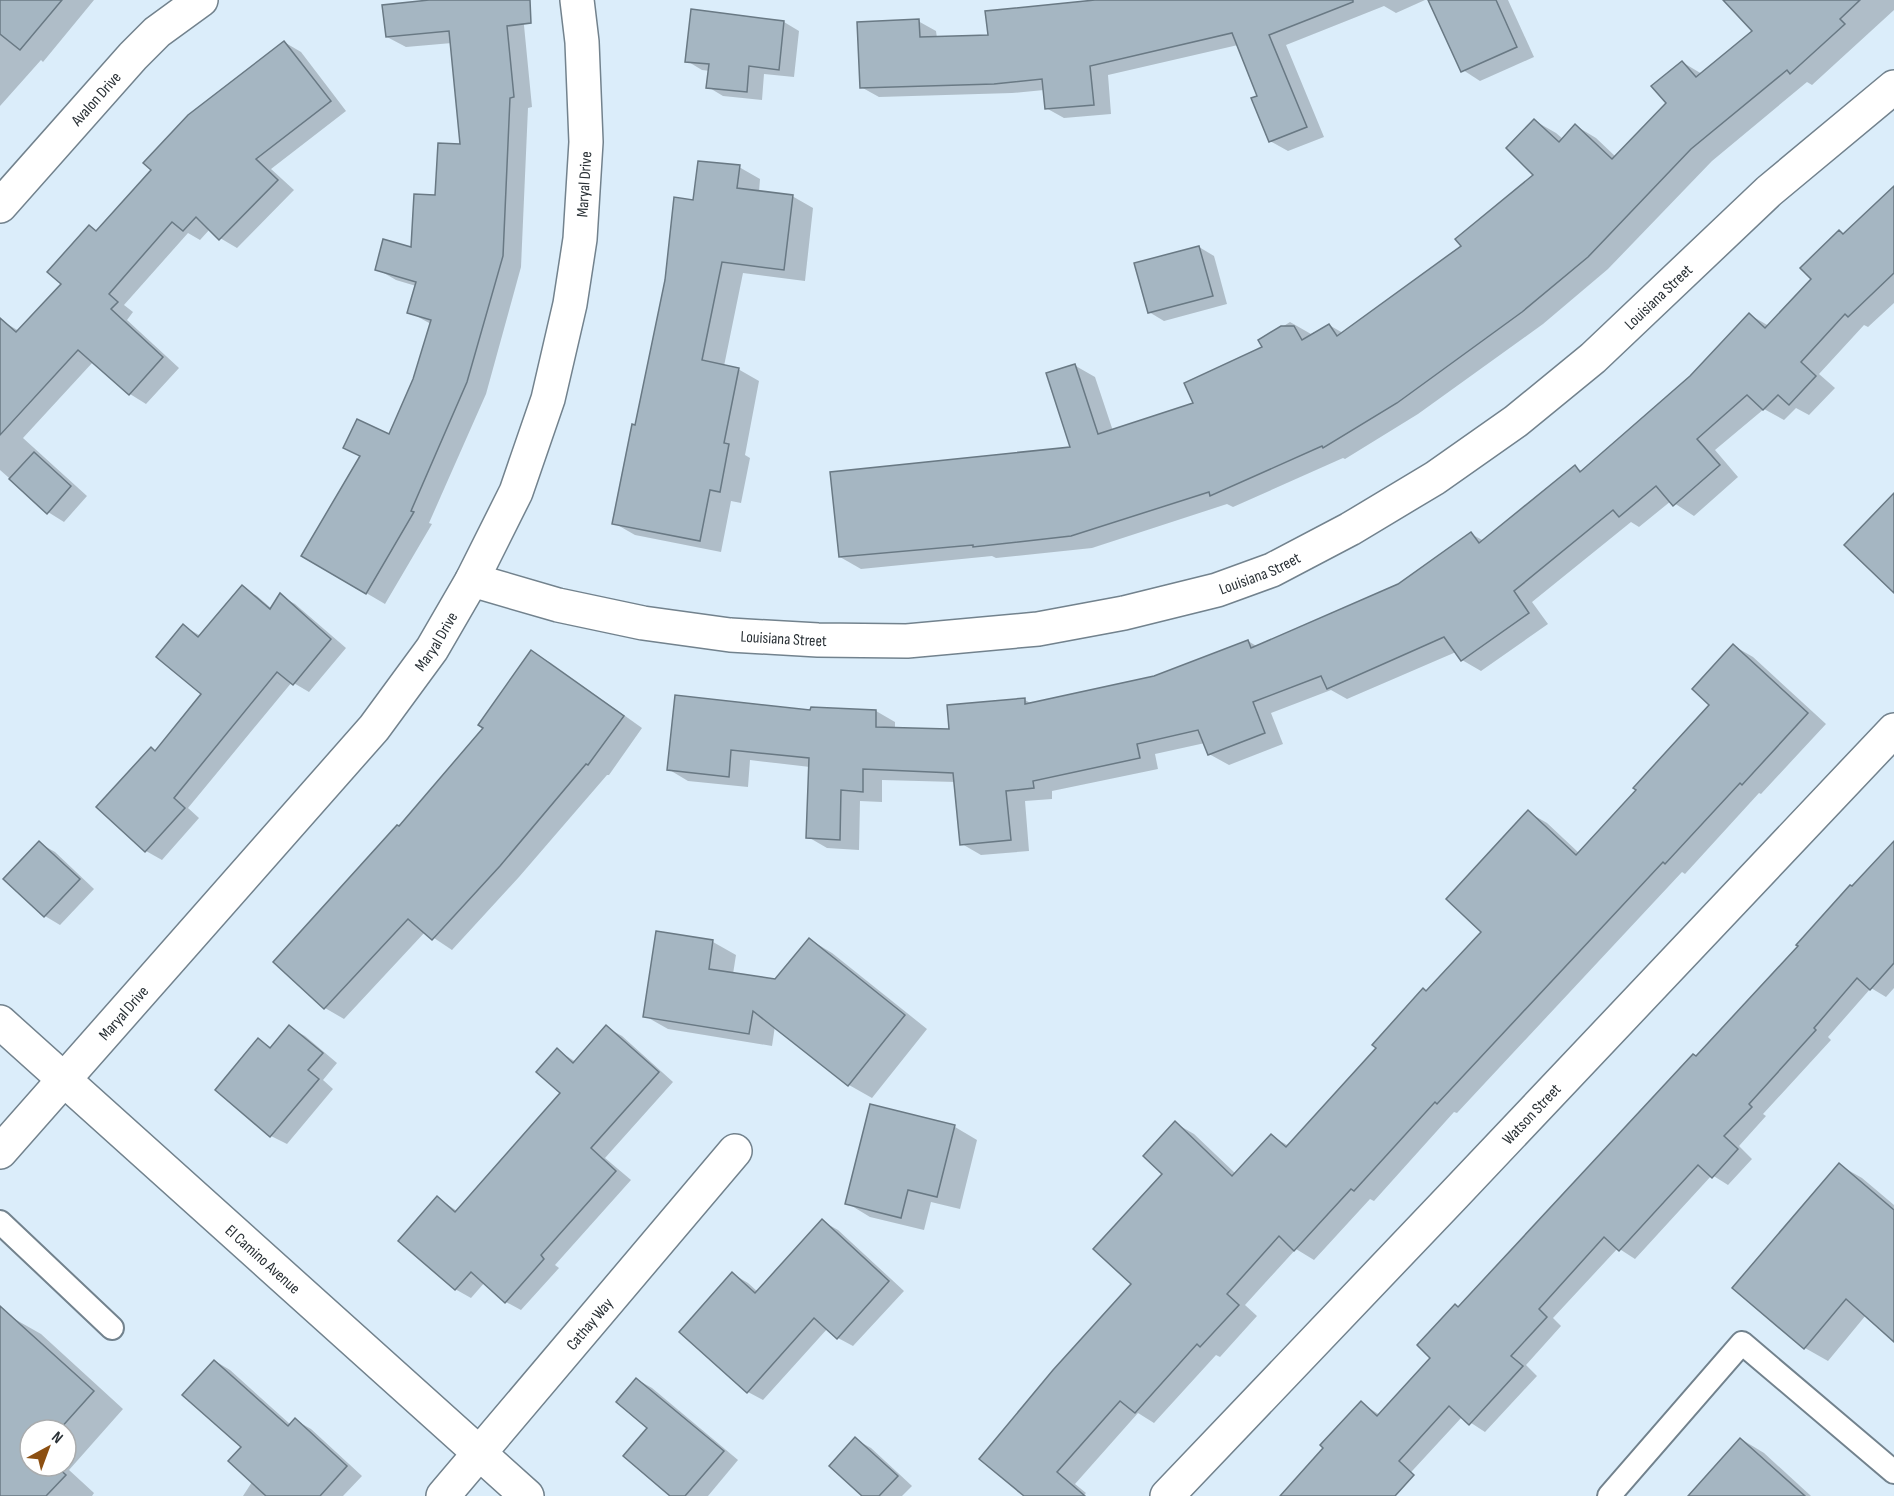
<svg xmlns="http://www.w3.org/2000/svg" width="1894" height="1496" font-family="'Sofia Sans Condensed',sans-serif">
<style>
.shadow{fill:#0003;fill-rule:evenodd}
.building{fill:#a5b6c2;stroke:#697984;stroke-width:1.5}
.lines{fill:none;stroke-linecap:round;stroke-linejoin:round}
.service-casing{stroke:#72828d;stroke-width:26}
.minor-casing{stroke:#72828d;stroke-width:36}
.secondary-casing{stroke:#72828d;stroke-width:36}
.service{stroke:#fff;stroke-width:22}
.minor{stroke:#fff;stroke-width:33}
.secondary{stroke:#fff;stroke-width:33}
.labels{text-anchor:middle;stroke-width:4.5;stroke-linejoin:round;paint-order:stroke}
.street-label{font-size:16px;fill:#293035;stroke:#fff}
</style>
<rect width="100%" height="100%" fill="#dbedfa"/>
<g class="shadow">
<polygon points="0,0 94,0 43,62 41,60 0,106"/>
<polygon points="445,0 513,0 522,5 532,107 528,108 521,267 486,394 429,523 432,524 385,604 303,556 361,457 345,447 390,436 415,380 431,324 409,312 416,286 396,280 377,269 413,249 462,146 452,43 406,47 387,37"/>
<polygon points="1111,0 1425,0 1396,13 1384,6 1286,45 1324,137 1288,151 1270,141 1259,97 1238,45 1108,75 1111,114 1064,118 1046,108 1044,90 1012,93 879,97 861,87 918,21 936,31 937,38 989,36"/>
<polygon points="1430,0 1508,0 1534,57 1480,81 1463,70"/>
<polygon points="1738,0 1894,0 1894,10 1812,85 1807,82 1712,161 1608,269 1543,324 1418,414 1345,459 1343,458 1233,507 1227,504 1092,548 996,558 992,556 861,569 840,557 1072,448 1074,365 1095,377 1113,431 1195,404 1264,348 1260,341 1290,322 1311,334 1329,325 1343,333 1463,247 1535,175 1535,121 1556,133 1563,139 1576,126 1596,138 1616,157 1668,104 1682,62 1702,74 1754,31"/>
<polygon points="692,11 784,22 799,31 794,77 764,74 762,100 723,96 708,87 710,71 702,70 687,61"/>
<polygon points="284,42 301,52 346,111 271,169 294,190 237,248 220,238 210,229 200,240 188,233 124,305 133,312 127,320 179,368 146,404 130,394 93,362 23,438 87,496 64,522 48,512 0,470 0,324 2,321 19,331 63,284 90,227 97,231"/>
<polygon points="739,167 760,179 759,192 792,196 813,208 805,281 743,273 724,366 738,369 759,381 745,455 750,458 741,503 731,501 721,552 635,535 614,523 636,427 694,202"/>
<polygon points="1894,188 1894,303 1868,327 1864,325 1819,374 1835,388 1809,415 1796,408 1784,420 1764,409 1715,450 1738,477 1694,516 1671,501 1639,527 1631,522 1532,602 1548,624 1481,671 1462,660 1456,652 1347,699 1331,690 1271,713 1283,744 1229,765 1209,754 1205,743 1155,754 1158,769 1052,791 1052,799 1025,801 1029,851 981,855 962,844 956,782 882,780 882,802 860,801 859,850 827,848 808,837 810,767 750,760 748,787 688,781 668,769 812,712 876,711 895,722 895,729 951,731 1025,700 1032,704 1155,678 1248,641 1258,647 1399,585 1471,534 1484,541 1575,467 1582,471 1691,377 1750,315 1769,326 1813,279 1844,235"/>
<polygon points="1199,247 1214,256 1227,304 1164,321 1149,312"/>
<polygon points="242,587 257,596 272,609 280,596 295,604 346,648 309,692 292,682 188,808 199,818 162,860 146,851 98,807 151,749 156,752 203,694 183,626 201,636"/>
<polygon points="1734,646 1753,657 1826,724 1761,794 1759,793 1685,874 1682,872 1457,1113 1454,1112 1374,1201 1370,1199 1314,1260 1296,1249 1245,1305 1257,1316 1220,1357 1216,1355 1154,1423 1138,1413 1075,1484 1086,1493 1083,1496 1026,1496 1133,1284 1164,1174 1175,1123 1194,1134 1236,1174 1271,1136 1289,1146 1427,992 1483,932 1528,812 1547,823 1579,853 1639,790 1711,705"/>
<polygon points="532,652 551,663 642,728 609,775 607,775 519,877 452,950 425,932 344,1019 325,1008 400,828 485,728"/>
<polygon points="39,843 55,852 94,889 60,925 45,916"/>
<polygon points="1894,844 1894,988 1886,997 1871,988 1828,1037 1831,1040 1763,1114 1766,1116 1739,1146 1752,1159 1728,1185 1712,1175 1635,1259 1618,1248 1553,1318 1561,1326 1526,1365 1537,1376 1485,1432 1462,1417 1389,1496 1282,1496 1325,1448 1361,1403 1380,1415 1433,1358 1459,1308 1697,1058"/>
<polygon points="809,939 832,953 927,1029 872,1098 849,1085 775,1026 772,1046 668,1029 645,1016 713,942 736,955 733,974 776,981"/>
<polygon points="289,1027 305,1036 337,1063 323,1080 333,1089 287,1144 271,1136 217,1090 259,1040 272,1048"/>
<polygon points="606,1027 622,1036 673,1082 605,1158 631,1180 555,1265 559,1268 521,1310 506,1302 485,1282 471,1298 455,1289 438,1198 457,1211 562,1093 557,1050 576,1062"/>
<polygon points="955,1127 977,1140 960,1209 931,1202 924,1230 870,1217 847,1203"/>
<polygon points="1839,1165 1862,1178 1894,1205 1894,1340 1866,1315 1828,1361 1805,1348"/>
<polygon points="822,1221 838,1230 904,1291 853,1346 838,1338 828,1328 763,1400 748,1392 733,1274 748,1283 758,1292"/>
<path d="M11,1317l30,17 82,75 -54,61 25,23 -2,3h-92v-167zM30,1430h36v36h-36z"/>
<polygon points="215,1361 230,1370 291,1425 295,1420 311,1429 362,1476 343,1496 243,1496 252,1482"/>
<polygon points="636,1379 652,1388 738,1460 708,1496 672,1496 649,1427"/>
<polygon points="855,1439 871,1448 912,1486 902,1496 864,1496"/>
<polygon points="1741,1439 1764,1453 1811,1496 1690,1496"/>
</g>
<g class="building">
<polygon points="0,0 62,0 20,50 0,34"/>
<polygon points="429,0 530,0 531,23 507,26 514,97 510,98 503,256 467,382 411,511 414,512 366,594 301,556 360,456 343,448 357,419 389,434 413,379 431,320 407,313 416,282 375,270 383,239 411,247 414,194 435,195 438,143 460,144 449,31 386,37 382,5"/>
<polygon points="1095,0 1353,0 1353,2 1269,35 1307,127 1269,142 1251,98 1257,96 1232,33 1090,66 1094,105 1045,109 1042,79 994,84 860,88 857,22 919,19 920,37 988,35 985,11"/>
<polygon points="1428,0 1496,0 1517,47 1461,72"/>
<polygon points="1723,0 1860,0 1840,19 1845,24 1790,74 1787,70 1691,149 1588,257 1522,312 1397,403 1323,448 1322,446 1210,496 1209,492 1071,536 973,547 973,545 839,557 830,472 1070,447 1046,373 1075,364 1098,434 1193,403 1184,383 1262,347 1258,340 1281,326 1294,326 1302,340 1329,324 1337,336 1461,246 1455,239 1533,175 1506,148 1534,119 1559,142 1575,124 1612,159 1666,103 1651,86 1682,61 1696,77 1752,31"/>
<polygon points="691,9 784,21 779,70 749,66 747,92 706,88 709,64 685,62"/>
<polygon points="284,41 331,101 256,159 278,180 219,240 196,217 183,231 172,222 109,294 118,302 111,309 163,357 129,395 78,350 0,435 0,318 16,332 61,284 47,272 89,225 96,231 151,170 143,163 188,115"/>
<polygon points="698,161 740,165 737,188 793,195 784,270 722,262 702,360 739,368 724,443 729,444 720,492 710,490 700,541 612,524 632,424 635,425 665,280 674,197 693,200"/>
<polygon points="1894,186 1894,273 1848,317 1845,314 1801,362 1816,376 1789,405 1778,395 1763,410 1747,395 1697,439 1720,465 1673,506 1656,486 1619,517 1613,510 1514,591 1529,613 1461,661 1444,637 1327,689 1321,676 1253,702 1265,733 1208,755 1198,730 1137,744 1140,758 1033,781 1034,788 1006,791 1011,840 960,845 953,773 863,769 863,792 841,790 840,840 806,838 809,758 731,750 729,777 667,770 675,695 810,710 811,707 876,710 876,727 949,729 947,705 1025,698 1025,704 1154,676 1248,640 1251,648 1398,584 1471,532 1479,543 1575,465 1580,472 1690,376 1749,313 1765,328 1811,279 1800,268 1839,230 1843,234"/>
<polygon points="1199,246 1213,296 1148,313 1134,263"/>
<polygon points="34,452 71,486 47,514 9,479"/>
<polygon points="1894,493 1894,593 1844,545"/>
<polygon points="242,585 270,609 280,593 331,639 293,685 277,672 174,798 185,808 145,852 96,807 151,747 155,751 201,694 156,657 183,624 198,637"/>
<polygon points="1733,644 1808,713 1742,785 1740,783 1665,864 1663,862 1437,1104 1435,1102 1354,1191 1351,1189 1294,1251 1279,1236 1227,1294 1239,1305 1200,1347 1197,1344 1135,1413 1120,1401 1057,1472 1085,1496 1024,1496 979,1459 1053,1370 1131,1284 1093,1249 1162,1174 1143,1156 1175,1121 1232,1176 1271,1134 1286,1147 1376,1048 1372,1045 1423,988 1426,991 1481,932 1446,899 1528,810 1576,855 1636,790 1633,788 1709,705 1692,689"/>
<polygon points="531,650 624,716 588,765 586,764 500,866 432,940 408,919 324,1009 273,962 397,825 399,826 483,728 478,725"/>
<polygon points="39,841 80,879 44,917 3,879"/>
<polygon points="1894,841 1894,963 1870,990 1857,978 1814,1028 1816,1030 1749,1104 1752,1107 1724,1136 1738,1149 1712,1178 1698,1165 1619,1251 1604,1237 1539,1309 1547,1317 1511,1356 1523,1366 1469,1425 1449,1406 1399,1461 1414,1475 1395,1496 1280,1496 1323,1448 1320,1445 1361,1401 1377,1416 1430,1358 1417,1345 1455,1304 1458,1307 1693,1054 1696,1056 1798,946 1796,945 1850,885 1852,886"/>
<polygon points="656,931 713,940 709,969 775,979 809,938 905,1015 848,1086 753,1011 749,1034 643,1017"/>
<polygon points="289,1025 323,1053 308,1070 319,1079 270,1137 215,1090 258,1038 270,1048"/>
<polygon points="606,1025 659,1072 591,1148 616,1171 541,1255 544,1259 505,1303 471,1272 455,1290 398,1241 437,1196 455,1212 560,1093 536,1072 557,1048 573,1063"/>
<polygon points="870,1104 955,1125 937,1197 908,1190 901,1218 845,1204"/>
<polygon points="1839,1163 1894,1210 1894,1342 1846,1299 1804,1349 1732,1288"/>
<polygon points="822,1219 889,1281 837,1339 814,1318 747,1393 679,1332 732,1272 755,1293"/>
<polygon points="0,1306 94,1391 59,1430 30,1430 30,1466 56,1466 66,1475 46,1496 0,1496"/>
<polygon points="214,1360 288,1426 295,1418 347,1466 320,1496 266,1496 228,1461 241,1447 182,1395"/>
<polygon points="636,1378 724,1451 685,1496 670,1496 623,1456 647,1428 616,1402"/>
<polygon points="855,1437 898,1476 879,1496 862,1496 829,1466"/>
<polygon points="1740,1438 1805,1496 1688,1496"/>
</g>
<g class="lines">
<defs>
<g id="service">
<polyline points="0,1222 112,1328"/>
<polyline points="1609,1496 1742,1343 1894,1472"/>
</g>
<g id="minor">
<path id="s1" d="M0,206l133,-150 24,-24 44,-32"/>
<path id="s2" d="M472,580l86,25 85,18 87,12 88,5 89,1 131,-12 86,-16 93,-23 55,-20 78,-41 85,-51 81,-57 77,-63 176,-167 125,-104"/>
<path id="s3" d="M0,1152l374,-424 58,-79 40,-69 44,-88 32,-93 22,-95 10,-65 6,-97 -4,-100 -5,-42"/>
<path id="s4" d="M443,1496l292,-345"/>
<path id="s5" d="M1167,1496l287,-301 440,-465"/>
</g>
<g id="secondary">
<path id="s6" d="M0,1022l527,474"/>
</g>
</defs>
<use href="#service" class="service-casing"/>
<use href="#minor" class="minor-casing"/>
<use href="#secondary" class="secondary-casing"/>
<use href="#service" class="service"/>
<use href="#minor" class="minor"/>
<use href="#secondary" class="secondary"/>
</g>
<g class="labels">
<g class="street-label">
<text dy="6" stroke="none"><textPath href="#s1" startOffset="144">Avalon Drive</textPath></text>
<text dy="6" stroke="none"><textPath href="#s3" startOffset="1158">Maryal Drive</textPath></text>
<text dy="6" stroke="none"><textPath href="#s2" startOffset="1290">Louisiana Street</textPath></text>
<text dy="6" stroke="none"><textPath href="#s2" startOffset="802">Louisiana Street</textPath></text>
<text dy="6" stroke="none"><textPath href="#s2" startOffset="318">Louisiana Street</textPath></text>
<text dy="6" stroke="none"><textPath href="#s3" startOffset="672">Maryal Drive</textPath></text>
<text dy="6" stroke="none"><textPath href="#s3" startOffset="186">Maryal Drive</textPath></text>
<text dy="6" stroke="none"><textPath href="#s5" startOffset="528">Watson Street</textPath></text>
<text dy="6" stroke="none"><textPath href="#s6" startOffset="354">El Camino Avenue</textPath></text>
<text dy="6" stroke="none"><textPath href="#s4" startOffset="226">Cathay Way</textPath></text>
</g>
</g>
<g transform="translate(48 1448) rotate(41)"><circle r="28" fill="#ffffff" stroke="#a9acae" stroke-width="1.5"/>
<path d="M0-4.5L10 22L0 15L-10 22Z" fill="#8c4f11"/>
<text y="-9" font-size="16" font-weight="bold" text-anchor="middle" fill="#293035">N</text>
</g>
</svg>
